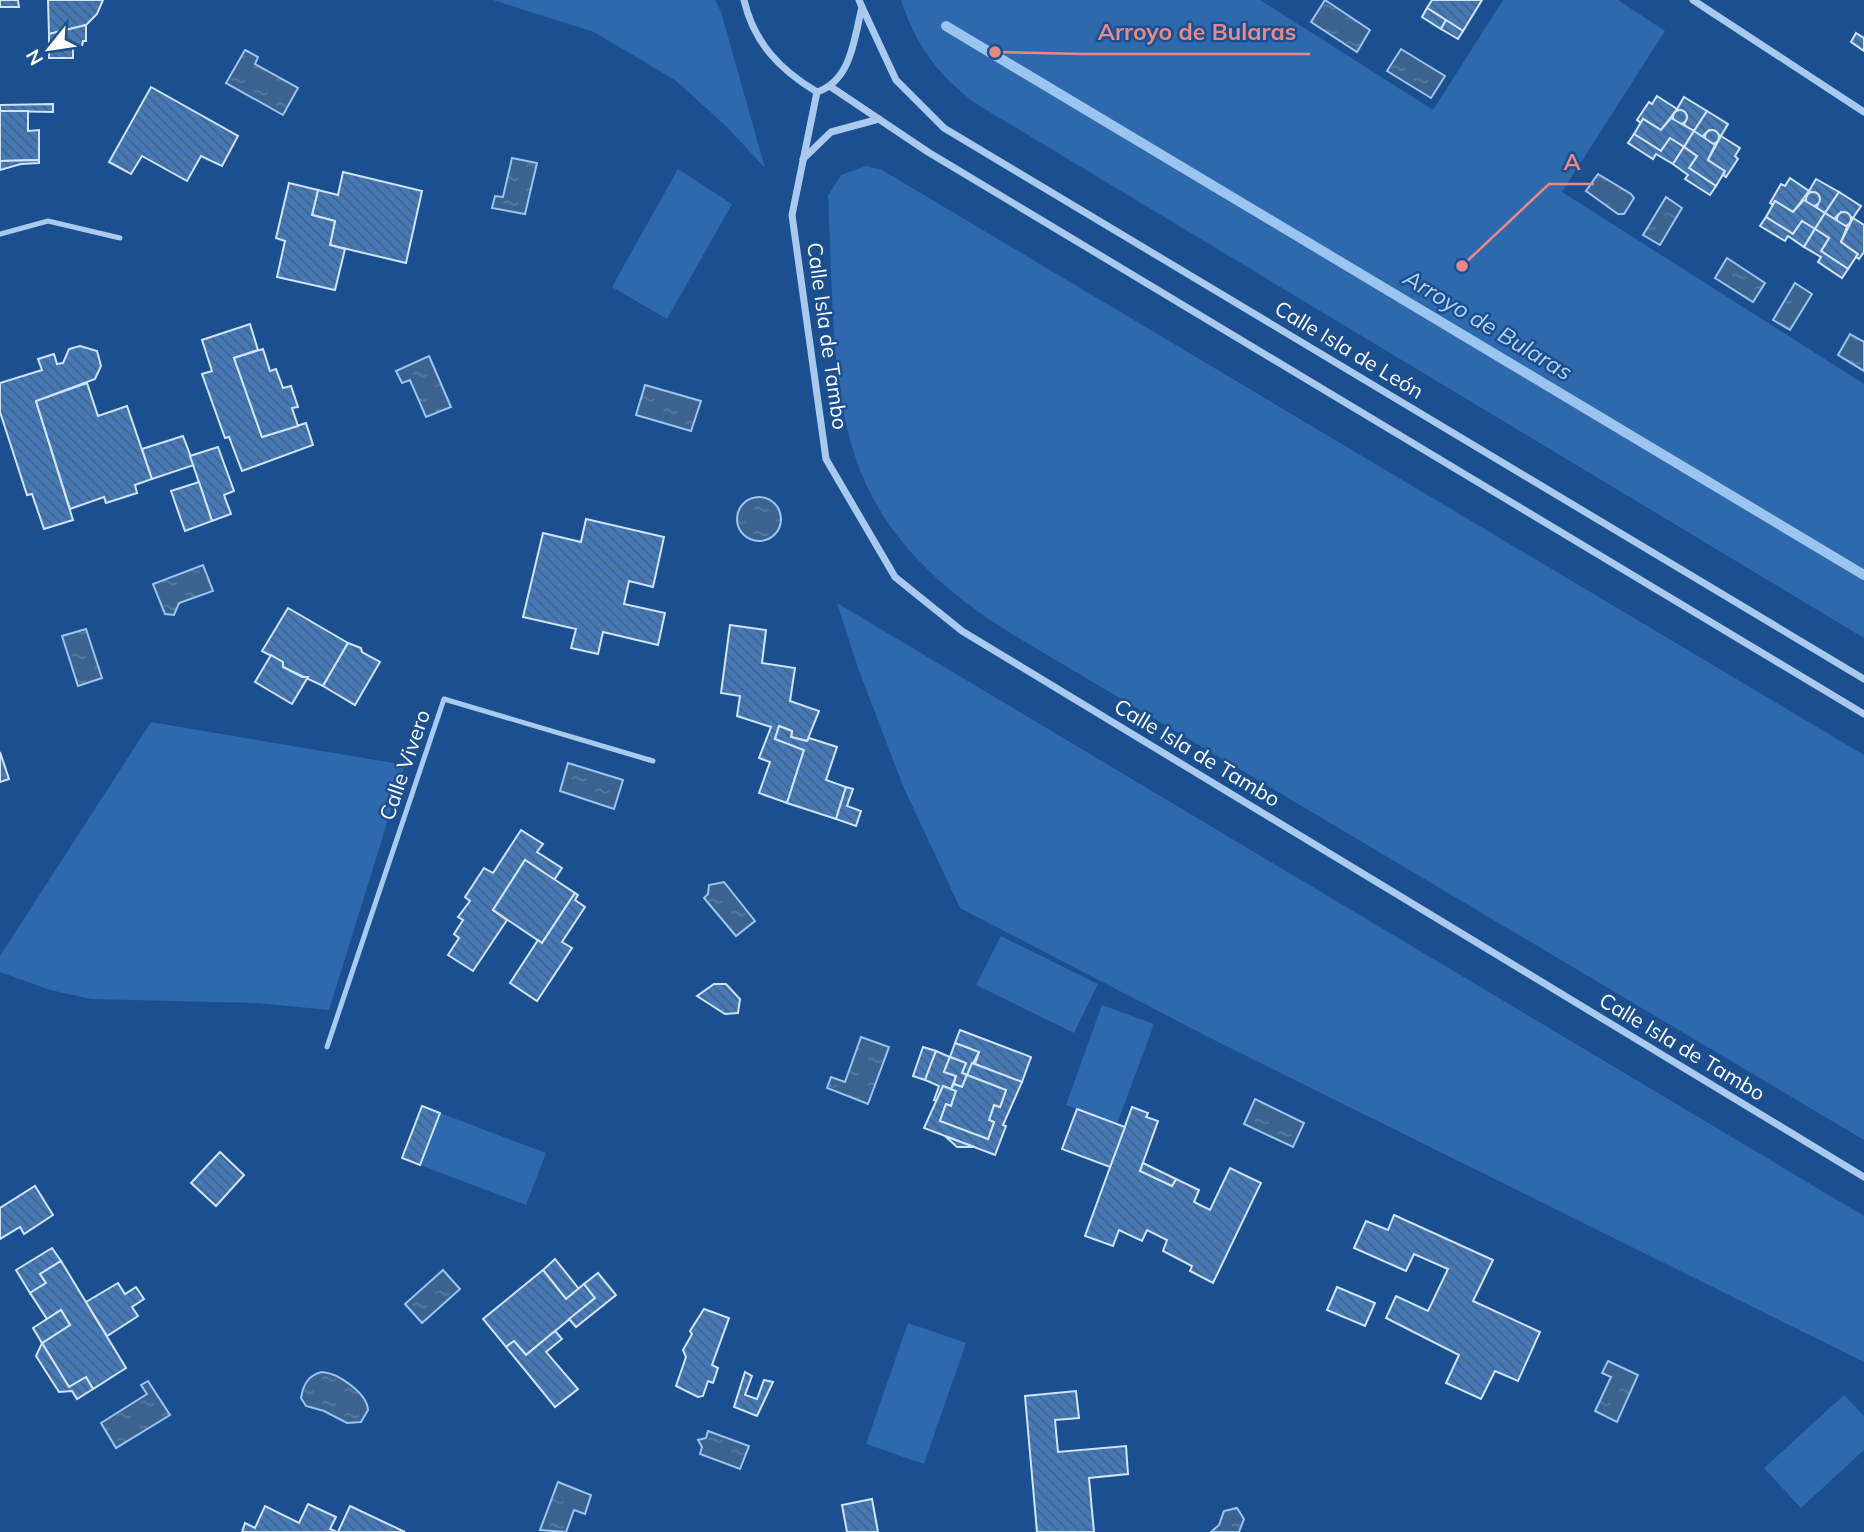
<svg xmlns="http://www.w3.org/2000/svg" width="1864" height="1532" font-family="Mulish,sans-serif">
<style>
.green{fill:#2e69ad}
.water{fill:url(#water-ripples);stroke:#9cc4f0;stroke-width:2}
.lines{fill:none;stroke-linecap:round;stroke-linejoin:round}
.stream{stroke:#9cc4f0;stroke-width:10}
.building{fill:url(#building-back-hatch);stroke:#cfe3fa;stroke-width:2}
.lane{stroke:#a9c9ee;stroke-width:5}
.street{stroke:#a9c9ee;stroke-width:7}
.labels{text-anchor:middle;stroke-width:5;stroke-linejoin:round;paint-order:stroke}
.street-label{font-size:21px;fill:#fff;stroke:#1b4f8f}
.water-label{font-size:23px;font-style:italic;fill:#b5d3f5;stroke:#1b4f8f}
.leader{fill:none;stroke:#e88989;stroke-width:2.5}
.callout-dot{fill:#e88989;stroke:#1b4f8f;stroke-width:2.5}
.callout-label{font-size:23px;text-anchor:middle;font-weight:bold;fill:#e88989;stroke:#1b4f8f;stroke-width:5;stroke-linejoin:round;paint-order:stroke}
</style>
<defs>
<pattern id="water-ripples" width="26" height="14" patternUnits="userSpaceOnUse" patternTransform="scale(1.75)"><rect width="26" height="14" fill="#3c6290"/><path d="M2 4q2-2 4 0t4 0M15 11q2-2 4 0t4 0" fill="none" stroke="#597aa1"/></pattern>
<pattern id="building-back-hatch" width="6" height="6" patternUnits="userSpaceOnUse" patternTransform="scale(1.75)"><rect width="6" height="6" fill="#4478b7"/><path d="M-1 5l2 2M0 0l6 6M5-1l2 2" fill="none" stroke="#486282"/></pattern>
</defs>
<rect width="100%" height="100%" fill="#1b4f8f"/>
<g class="green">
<polygon points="493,0 715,0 721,12 765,168 727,127 675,80 594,32"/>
<path d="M901,0h359l173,110 70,-110h115l47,31 -103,161 302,192v254l-886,-533c-39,-28 -62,-59 -77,-105z"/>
<path d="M866,166l16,4 982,585v385l-852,-506c-192,-119 -174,-237 -184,-438l13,-21z"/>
<polygon points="678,169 732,204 667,319 612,287"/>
<polygon points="837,603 1864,1216 1864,1362 1216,1041 960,908 903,786 858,668"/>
<polygon points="151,722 405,765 329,1010 257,1003 91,999 50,990 0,972 0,956"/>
<polygon points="1001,936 1098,984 1074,1033 976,985"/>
<polygon points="1102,1005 1154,1024 1117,1124 1066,1105"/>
<polygon points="440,1113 546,1153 526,1205 420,1165"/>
<polygon points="908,1323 966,1343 924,1464 866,1444"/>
<polygon points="1844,1395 1864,1416 1864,1450 1801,1508 1764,1468"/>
</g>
<g class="water">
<polygon points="1325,0 1370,30 1357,52 1311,22"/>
<polygon points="1401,49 1445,76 1431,98 1387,71"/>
<polygon points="245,50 258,57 255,64 298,88 283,115 226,83"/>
<polygon points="512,158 537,163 525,214 492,208 495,196 503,197"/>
<polygon points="1598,174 1631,194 1634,198 1624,214 1618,214 1586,191"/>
<polygon points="1666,197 1682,208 1660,245 1643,235"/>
<polygon points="1727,258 1765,283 1753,302 1715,278"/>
<polygon points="1795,283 1812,294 1790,330 1773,320"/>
<polygon points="1850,334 1864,342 1864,371 1838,355"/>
<polygon points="429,356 451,407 426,417 410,380 402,383 396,371"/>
<polygon points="645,385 701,401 691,431 636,415"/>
<circle cx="759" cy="519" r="22"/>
<polygon points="203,565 213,591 179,603 174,615 165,614 153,584"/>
<polygon points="86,629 102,678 78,686 62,636"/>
<polygon points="568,763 623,780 614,809 560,791"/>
<polygon points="724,882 755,921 736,936 704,898 708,894 709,885"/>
<polygon points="861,1037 889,1047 868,1104 827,1088 831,1077 845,1082"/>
<polygon points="1255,1099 1304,1123 1293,1147 1244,1124"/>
<polygon points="443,1270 460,1289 422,1323 405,1304"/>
<polygon points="1608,1361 1638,1375 1617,1422 1595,1411 1611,1377 1602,1373"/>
<path d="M322,1372c16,1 45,21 46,38l-7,12 -14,1 -23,-12 -18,-5 -5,-8c2,-13 7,-23 21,-26z"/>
<polygon points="148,1381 170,1415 116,1448 101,1423 147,1394 141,1385"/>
<polygon points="708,1431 749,1446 740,1469 700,1454 702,1447 698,1440 706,1438"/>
<polygon points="558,1482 591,1495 585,1514 574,1510 566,1532 540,1530"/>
<polygon points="1237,1508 1244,1519 1239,1532 1211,1532 1219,1525 1224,1511"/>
</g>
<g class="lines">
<polyline class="stream" points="946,26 1864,575"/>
</g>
<g class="building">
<polygon points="0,0 18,0 19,7 0,7"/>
<polygon points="48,0 103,0 97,14 86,25 49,34"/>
<polygon points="1432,0 1482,0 1463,31 1427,8"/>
<polygon points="1427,8 1446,20 1441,29 1422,17"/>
<polygon points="1446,20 1463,31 1458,39 1441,29"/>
<polygon points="86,25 86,41 83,41 82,47 73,47 73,58 49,58 49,34"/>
<polygon points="1856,33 1864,38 1864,51 1851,42"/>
<polygon points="151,87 238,136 222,166 201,156 187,181 142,156 131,174 109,162"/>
<polygon points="1657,96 1677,109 1661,130 1643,119 1641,123 1637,120 1649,102 1652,104"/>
<polygon points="1684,97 1707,111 1694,131 1684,125 1687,116 1677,109"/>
<polygon points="53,104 53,112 0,111 0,105"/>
<circle cx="1680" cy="117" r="7"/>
<polygon points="0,111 28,111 28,131 39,130 39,160 0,161"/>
<polygon points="1707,111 1728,124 1721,136 1709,130 1702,137 1694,131"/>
<polygon points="1671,118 1694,131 1684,147 1670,138 1661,151 1634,134 1643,119 1661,130"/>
<circle cx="1712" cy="137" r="7"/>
<polygon points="1694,131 1715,145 1708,160 1725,171 1716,186 1689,168 1697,156 1684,147"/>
<polygon points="1634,134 1661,151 1670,138 1684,147 1673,164 1656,154 1653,159 1628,143"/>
<polygon points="1721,136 1740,148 1735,156 1738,159 1726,177 1723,175 1725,171 1708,160"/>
<polygon points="1684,147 1697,156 1689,168 1716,186 1710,195 1685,179 1688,175 1673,164"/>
<polygon points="39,160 39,163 21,164 0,170 0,161"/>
<polygon points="343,172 422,191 406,263 330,245 335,221 312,215 318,190 338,195"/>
<polygon points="1790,178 1809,191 1793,212 1775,201 1773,205 1770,203 1781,184 1785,186"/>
<polygon points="1816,179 1839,192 1825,213 1817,208 1819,196 1809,191"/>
<polygon points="289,183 318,190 312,215 335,221 330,245 345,249 335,290 277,277 285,241 276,238"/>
<circle cx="1813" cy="199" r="7"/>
<polygon points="1839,192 1861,206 1853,218 1841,212 1834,219 1825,213"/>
<polygon points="1804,200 1825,213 1815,229 1802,221 1793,234 1766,217 1775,201 1793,212"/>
<circle cx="1844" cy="219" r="7"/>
<polygon points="1825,213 1847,227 1841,242 1858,254 1848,269 1821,251 1829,238 1815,229"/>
<polygon points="1766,217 1793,234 1802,221 1815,229 1804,247 1788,236 1785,241 1760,226"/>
<polygon points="1853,218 1864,225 1864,252 1859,259 1856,257 1858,254 1841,242"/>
<polygon points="1815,229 1829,238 1821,251 1848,269 1842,278 1818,262 1821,257 1804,247"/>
<polygon points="250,324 258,350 234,358 262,437 306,423 313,445 242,471 229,437 225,438 202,374 212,371 202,340"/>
<polygon points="80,346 97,351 101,366 95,379 36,401 73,520 44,529 32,494 27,495 0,412 0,383 42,370 38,359 54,354 57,364 63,363 69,349"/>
<polygon points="263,349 270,371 276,369 283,388 291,386 298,407 292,408 298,426 262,437 234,358"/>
<polygon points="87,383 98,416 127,406 152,479 135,485 137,493 106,503 104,497 70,509 36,401"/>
<polygon points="183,436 194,465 152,479 142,449"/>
<polygon points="218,447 234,491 224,495 231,514 212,521 190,456"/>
<polygon points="199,482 212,521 185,531 171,491"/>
<polygon points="586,519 664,537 653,587 629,581 624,604 665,613 658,645 603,632 598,654 571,648 576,629 523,617 543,533 581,542"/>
<polygon points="288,608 348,643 323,686 283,667 283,662 262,651"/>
<polygon points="730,625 766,630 762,663 795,668 790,701 819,711 807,741 791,737 792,731 779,726 775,739 804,750 787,803 759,793 770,762 759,758 771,727 737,716 740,696 721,693"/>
<polygon points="348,643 361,648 362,652 380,662 355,705 323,686"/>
<polygon points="271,655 283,662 283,667 302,677 308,677 292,704 255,682"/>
<polygon points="779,726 792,731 791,737 807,741 809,738 837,747 826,780 846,787 836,819 787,803 804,750 775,739"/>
<polygon points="0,752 9,779 0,782"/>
<polygon points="846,787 853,789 847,806 861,811 856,826 836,819"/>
<polygon points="521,830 543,844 537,852 562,868 554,880 525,860 493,910 507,920 473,971 448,955 459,938 454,934 463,920 458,917 470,901 465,897 484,868 493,873"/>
<polygon points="525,860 575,893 542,943 493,910"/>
<polygon points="575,893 578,895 575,900 585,907 562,942 572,948 537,1001 510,983 538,940 542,943"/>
<polygon points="714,984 726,984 740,999 738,1013 725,1014 697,996"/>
<polygon points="960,1030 1031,1057 1022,1082 975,1064 979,1052 955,1043"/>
<polygon points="955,1043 979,1052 967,1075 962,1073 966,1063 950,1057"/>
<polygon points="923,1047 936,1051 925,1080 913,1076"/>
<polygon points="936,1051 950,1057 944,1072 956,1076 951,1089 943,1086 937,1101 934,1100 939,1086 925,1080"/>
<polygon points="950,1057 966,1063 962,1073 967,1075 962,1087 954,1084 956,1076 944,1072"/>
<polygon points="972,1063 1022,1082 1003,1125 1006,1126 995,1155 924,1128 943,1086 956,1091 951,1106 946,1104 940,1121 988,1139 994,1122 989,1120 994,1105 1000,1107 1006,1090 967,1075"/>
<polygon points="967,1075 1006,1090 1000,1107 994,1105 989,1120 994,1122 988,1139 940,1121 946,1104 951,1106 956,1091 951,1089 954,1084 962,1087"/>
<polygon points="422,1106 440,1113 420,1165 402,1158"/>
<polygon points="1132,1107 1148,1113 1146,1117 1158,1121 1140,1171 1172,1186 1176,1179 1199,1190 1194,1202 1210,1210 1230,1168 1261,1183 1213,1283 1190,1271 1192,1266 1163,1251 1167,1240 1147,1230 1142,1241 1119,1230 1113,1246 1085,1236"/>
<polygon points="1077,1109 1125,1127 1110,1167 1062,1149"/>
<polygon points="945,1136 974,1147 957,1147"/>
<polygon points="220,1152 244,1175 216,1206 191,1183"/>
<polygon points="1143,1163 1176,1179 1172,1186 1140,1171"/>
<polygon points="35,1186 53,1215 24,1234 20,1227 0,1239 0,1208"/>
<polygon points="1394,1215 1493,1260 1473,1301 1540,1332 1518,1381 1495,1371 1481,1399 1446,1383 1459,1355 1386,1318 1396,1296 1428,1311 1448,1269 1414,1254 1406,1271 1354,1248 1366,1221 1388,1230"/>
<polygon points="52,1248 61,1261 40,1274 46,1283 30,1293 16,1270"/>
<polygon points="555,1259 579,1289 566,1299 543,1270"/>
<polygon points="61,1261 126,1368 93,1389 86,1377 69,1387 42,1343 70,1325 61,1310 47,1319 30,1293 46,1283 40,1274"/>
<polygon points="543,1270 566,1299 584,1284 595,1298 526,1355 514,1341 506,1347 483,1319"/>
<polygon points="598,1273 616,1295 576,1327 569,1319 595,1298 584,1284"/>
<polygon points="118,1283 125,1294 136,1287 144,1299 132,1307 138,1316 107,1336 86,1302"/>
<polygon points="1337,1287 1375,1303 1365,1326 1327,1310"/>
<polygon points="704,1309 729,1318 712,1365 718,1368 713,1383 708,1381 703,1396 698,1397 676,1386 686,1357 683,1350 692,1334 690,1331"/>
<polygon points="61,1310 70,1325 42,1343 33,1328"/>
<polygon points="555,1331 562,1339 546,1352 578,1389 555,1407 506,1347 514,1341 526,1355"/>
<polygon points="42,1343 69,1387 86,1377 93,1389 77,1399 72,1391 59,1392 36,1356"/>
<polygon points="745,1372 752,1376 745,1395 757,1399 764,1380 773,1382 757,1416 734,1407"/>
<polygon points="1076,1391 1079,1418 1055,1420 1058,1452 1126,1446 1128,1474 1089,1478 1094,1532 1037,1532 1025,1396"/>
<polygon points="872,1499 878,1532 847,1532 842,1505"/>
<polygon points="308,1504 336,1517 330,1529 337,1532 242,1532 245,1523 255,1528 265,1506 299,1523"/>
<polygon points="350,1506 405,1532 338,1532"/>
</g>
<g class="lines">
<g class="lane">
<polyline points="0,234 48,221 120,238"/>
<polyline points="327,1047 444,699 653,761"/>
</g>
<g class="street">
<path d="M744,0c10,43 36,70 73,92 35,-12 37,-54 45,-85l-3,-7"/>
<polyline points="1693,0 1864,112"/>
<polyline points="862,7 896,80 944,128 1864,679"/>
<polyline points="831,87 928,152 1864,714"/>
<polyline points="817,92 792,215 826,459 895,577 962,631 1864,1177"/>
<polyline points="803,159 831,132 879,119"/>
</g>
</g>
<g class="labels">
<g class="street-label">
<text transform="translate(827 336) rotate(82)" y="7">Calle Isla de Tambo</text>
<text transform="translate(1349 350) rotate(31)" y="7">Calle Isla de León</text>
<text transform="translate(1197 753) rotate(31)" y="7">Calle Isla de Tambo</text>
<text transform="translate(405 765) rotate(-71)" y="7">Calle Vivero</text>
<text transform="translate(1682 1047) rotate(31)" y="7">Calle Isla de Tambo</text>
</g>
<g class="water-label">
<text transform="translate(1488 325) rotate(31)" y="8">Arroyo de Bularas</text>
</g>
</g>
<path class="leader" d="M995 52L1083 54H1310M1462 266L1549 184H1594"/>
<g class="callout-dot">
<circle cx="995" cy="52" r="7"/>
<circle cx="1462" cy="266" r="7"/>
</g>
<g class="callout-label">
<text x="1197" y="40">Arroyo de Bularas</text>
<text x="1572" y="170">A</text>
</g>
<g transform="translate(49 49) rotate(240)" stroke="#1b4f8f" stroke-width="5" paint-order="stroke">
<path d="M0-5L12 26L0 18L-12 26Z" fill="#ffffff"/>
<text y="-10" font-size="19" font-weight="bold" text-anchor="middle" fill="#ffffff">N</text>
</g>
</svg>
